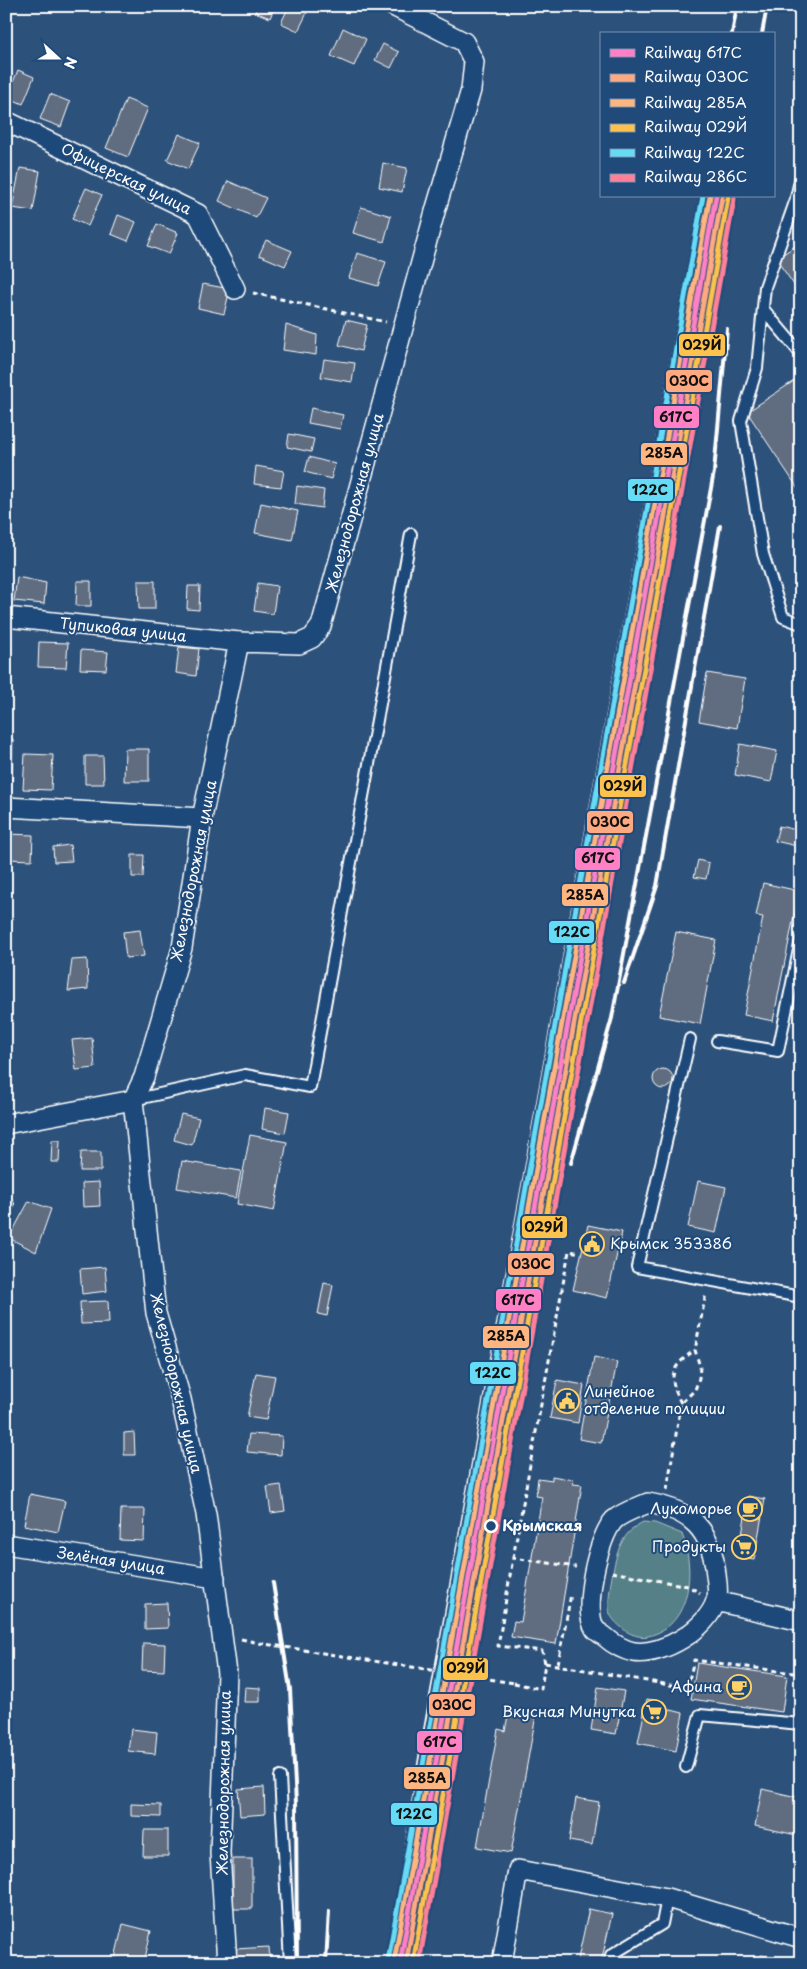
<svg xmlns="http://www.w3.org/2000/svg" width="807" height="1969" font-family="'Playpen Sans',sans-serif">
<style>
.green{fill:#558088;stroke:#aac0c4}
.building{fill:#616d80;stroke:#fff}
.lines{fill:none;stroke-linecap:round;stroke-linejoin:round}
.lane-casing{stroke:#fff;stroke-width:14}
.street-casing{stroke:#fff;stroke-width:22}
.path{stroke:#fff;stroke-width:3;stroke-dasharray:5 4;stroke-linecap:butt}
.lane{stroke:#1f4a7a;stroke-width:10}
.street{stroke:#1f4a7a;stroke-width:19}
.rail{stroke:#fff;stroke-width:4}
.path-bridge{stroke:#fff;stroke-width:3;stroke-dasharray:5 4;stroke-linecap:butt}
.rail-1-casing{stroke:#1f4a7a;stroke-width:9}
.rail-2-casing{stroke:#1f4a7a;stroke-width:9}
.rail-3-casing{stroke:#1f4a7a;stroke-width:9}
.rail-4-casing{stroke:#1f4a7a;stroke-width:9}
.rail-5-casing{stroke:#1f4a7a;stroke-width:9}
.rail-6-casing{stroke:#1f4a7a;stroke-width:9}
.rail-1{stroke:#ff80c5;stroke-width:5}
.rail-2{stroke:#ffa980;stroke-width:5}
.rail-3{stroke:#ffb580;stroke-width:5}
.rail-4{stroke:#fcc24d;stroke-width:5}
.rail-5{stroke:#66dbf5;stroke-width:5}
.rail-6{stroke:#ff8098;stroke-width:5}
.stop-dot{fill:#1f4a7a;stroke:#fff;stroke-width:2.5}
.labels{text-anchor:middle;stroke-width:4;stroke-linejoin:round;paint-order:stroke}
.street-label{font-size:15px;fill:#fff;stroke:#1f4a7a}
.poi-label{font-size:15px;fill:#fff;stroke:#1f4a7a;text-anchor:end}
.stop-label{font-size:15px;font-weight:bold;fill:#fff;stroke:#1f4a7a;text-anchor:start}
.line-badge{stroke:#1f4a7a;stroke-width:2}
.pale-badge-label{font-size:14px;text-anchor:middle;font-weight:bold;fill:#111}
</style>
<rect width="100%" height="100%" fill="#2c517b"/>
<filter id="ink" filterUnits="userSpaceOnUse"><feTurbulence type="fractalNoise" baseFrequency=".02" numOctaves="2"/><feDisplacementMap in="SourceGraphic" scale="10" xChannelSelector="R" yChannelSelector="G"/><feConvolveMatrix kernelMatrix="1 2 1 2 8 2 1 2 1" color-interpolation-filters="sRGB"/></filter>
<g filter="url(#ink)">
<path class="green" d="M643,1522l12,1 27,11c13,33 10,89 -30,101 -10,4 -23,0 -31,-8 -5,-4 -12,-11 -12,-18 -1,-12 2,-27 4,-38 5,-23 9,-38 30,-49z"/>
<g class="building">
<polygon points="257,6 275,6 270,18 255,12"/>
<polygon points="289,6 307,13 298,31 281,23"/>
<polygon points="343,28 366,39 354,66 331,56"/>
<polygon points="383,44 399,52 391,68 375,60"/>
<polygon points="18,70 34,77 23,104 7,97"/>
<polygon points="50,94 70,102 61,127 40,119"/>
<polygon points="126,99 148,108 128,157 106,148"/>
<polygon points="179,134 200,143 188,169 167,160"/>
<polygon points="383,163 407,168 402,192 379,187"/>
<polygon points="20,168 40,171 33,211 12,208"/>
<polygon points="228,181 266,198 256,218 219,201"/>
<polygon points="86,188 102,195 88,226 72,219"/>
<polygon points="361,207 391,216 384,242 353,233"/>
<polygon points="118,215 136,222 128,241 111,234"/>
<polygon points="157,224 178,233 169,254 148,246"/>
<polygon points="266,240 292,251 285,266 259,255"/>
<polygon points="801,242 801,295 776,259"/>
<polygon points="357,253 386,262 378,286 349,278"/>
<polygon points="203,284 230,289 224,314 198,308"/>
<polygon points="346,320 367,325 361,351 339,345"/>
<polygon points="286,325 317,335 316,355 283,350"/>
<polygon points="324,359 355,363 352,382 321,377"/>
<polygon points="797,379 801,385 801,493 747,412"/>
<polygon points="311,408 343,415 340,429 308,423"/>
<polygon points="289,434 314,439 311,452 287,447"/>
<polygon points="309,457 335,464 331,479 305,472"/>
<polygon points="256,466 284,471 281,487 254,484"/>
<polygon points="297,486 324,490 322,508 295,504"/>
<polygon points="261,503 298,511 292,540 255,533"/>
<polygon points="17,577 46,583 44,604 14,601"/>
<polygon points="77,581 91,581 91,606 76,606"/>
<polygon points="138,581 155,581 155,609 139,609"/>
<polygon points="258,583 277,586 273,614 254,611"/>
<polygon points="188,586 200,586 199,610 187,609"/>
<polygon points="39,642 68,643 66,668 38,667"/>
<polygon points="179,647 199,649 196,676 176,673"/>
<polygon points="81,650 108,652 106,670 80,669"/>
<polygon points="707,673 745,679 737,728 699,721"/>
<polygon points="6,738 13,739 12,782 6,782"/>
<polygon points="740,744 777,751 771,782 735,775"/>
<polygon points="125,749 149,749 149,781 124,781"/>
<polygon points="25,754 53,755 51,790 23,789"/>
<polygon points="85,756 103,756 104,784 85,784"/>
<polygon points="779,826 801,831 801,847 775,841"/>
<polygon points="8,834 33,835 32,860 7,859"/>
<polygon points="70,845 72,861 54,862 53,847"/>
<polygon points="132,855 144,855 143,877 132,877"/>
<polygon points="698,860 709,863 706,879 694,877"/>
<polygon points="763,883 799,891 773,1021 744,1015 763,917 756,916"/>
<polygon points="140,930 144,956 126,958 123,932"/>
<polygon points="676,932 716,940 700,1024 659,1016"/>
<polygon points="87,959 88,989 68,991 72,960"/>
<polygon points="92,1038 95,1068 76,1070 72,1040"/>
<circle cx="663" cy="1079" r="10"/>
<polygon points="265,1108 289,1112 285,1133 262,1129"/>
<polygon points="181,1114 199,1118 192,1145 174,1140"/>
<polygon points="250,1135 287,1142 274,1211 237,1204"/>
<polygon points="52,1140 60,1140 59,1162 51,1162"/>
<polygon points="81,1152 101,1152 101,1171 80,1171"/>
<polygon points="182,1161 241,1171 236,1198 177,1188"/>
<polygon points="698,1181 726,1187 716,1233 688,1227"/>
<polygon points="99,1182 100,1206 83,1207 82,1183"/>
<polygon points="29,1201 51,1209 36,1252 9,1238"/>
<polygon points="588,1225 622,1232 607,1298 573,1290"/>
<polygon points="105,1267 107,1291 82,1294 80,1269"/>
<polygon points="324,1283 333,1285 327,1316 318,1314"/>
<polygon points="108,1301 109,1323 81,1324 80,1302"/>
<polygon points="594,1357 617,1362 601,1443 579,1439"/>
<polygon points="256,1373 275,1376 266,1420 247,1417"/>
<polygon points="557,1380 584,1385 578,1423 550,1418"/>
<polygon points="134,1432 135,1455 124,1455 124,1433"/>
<polygon points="249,1434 282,1436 281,1455 247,1452"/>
<polygon points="552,1476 574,1480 573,1484 582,1485 556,1644 511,1637 514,1621 521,1622 542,1497 536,1496 538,1478 552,1480"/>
<polygon points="281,1485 285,1511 271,1513 267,1487"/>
<polygon points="30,1494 65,1501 58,1532 24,1525"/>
<polygon points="748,1496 765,1499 754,1560 743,1558 740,1549"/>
<polygon points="121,1509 145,1509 144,1541 120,1540"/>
<polygon points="167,1603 168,1628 145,1629 145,1604"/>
<polygon points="143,1643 165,1644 164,1671 142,1670"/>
<polygon points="697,1663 787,1676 782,1712 691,1699"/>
<polygon points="245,1687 260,1688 260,1702 244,1702"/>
<polygon points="598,1687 624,1691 616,1734 591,1730"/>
<polygon points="647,1699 664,1702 663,1708 683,1713 676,1751 638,1743"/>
<polygon points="509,1710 536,1715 511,1853 477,1847 498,1729 505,1731"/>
<polygon points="131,1729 157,1732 155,1754 128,1751"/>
<polygon points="264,1787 265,1814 240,1816 238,1789"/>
<polygon points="762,1789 801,1798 801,1836 755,1826"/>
<polygon points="576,1798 599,1802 592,1845 569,1841"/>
<polygon points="131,1804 161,1805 161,1817 131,1816"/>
<polygon points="144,1830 168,1830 168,1856 143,1856"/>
<rect x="233" y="1859" width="19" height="50"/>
<polygon points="589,1909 612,1914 601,1963 577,1963"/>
<polygon points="123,1924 151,1931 144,1963 115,1958"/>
<polygon points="269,1947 270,1963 236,1963 235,1949"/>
<polygon points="761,1955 801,1962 801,1963 759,1963"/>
</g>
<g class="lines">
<defs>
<g id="lane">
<polyline points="801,176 795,202 765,287 757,368 741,421 763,554 783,617 801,624"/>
<polyline points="764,310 801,354"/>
<polyline points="690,1039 637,1267 801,1297"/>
<polyline points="717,1041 778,1051 801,940"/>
<polyline points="133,1100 245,1075 310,1087 411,534"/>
<polyline points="6,1204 8,1205"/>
<polyline points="686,1767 700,1715 801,1724"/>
<polyline points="280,1777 290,1963"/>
<polyline points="610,1963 611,1955 662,1924 667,1898"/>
</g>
<g id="street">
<polyline points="6,121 198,214 235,289"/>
<polyline points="6,617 239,642"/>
<polyline points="6,807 202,818"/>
<polyline points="6,1124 133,1100"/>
<path d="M648,1503c43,7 64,27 68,72 1,7 3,19 0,26 -9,28 -53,55 -82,51 -11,-2 -22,-9 -30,-16 -2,-2 -7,-4 -9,-7 -13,-20 3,-92 19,-109 9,-8 23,-12 34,-17z"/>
<polyline points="6,1544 215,1578"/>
<polyline points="716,1601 801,1621"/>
<polyline points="227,1963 220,1853 227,1673 206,1514 181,1399 156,1313 133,1100 144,1077 182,948 202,818 239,642 299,644 312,638 321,626 436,208 471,90 474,62 464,42 393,6"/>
<polyline points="502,1963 518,1870 667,1898 801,1938"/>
</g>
</defs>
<use href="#lane" class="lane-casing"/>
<use href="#street" class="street-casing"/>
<g class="path">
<polyline points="253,293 386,322"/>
<path d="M681,1403c-14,-27 -10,-36 14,-53"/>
<polyline points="667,1490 681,1403 695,1390 699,1378 700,1367 695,1350 706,1293"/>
<polyline points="513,1558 569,1251 581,1253"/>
<polyline points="612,1572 688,1586 700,1593"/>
<polyline points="241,1639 259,1643"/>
<polyline points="545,1663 687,1688 694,1660 801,1674"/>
<polyline points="558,1664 571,1594"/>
<polyline points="514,1683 541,1689 545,1663 542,1651 498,1646 513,1558 576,1567"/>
</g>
<use href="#lane" class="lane"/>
<use href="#street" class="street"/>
<g class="rail">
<polyline points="732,34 737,6"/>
<polyline points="762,34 767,6"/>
<polyline points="624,983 657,886 720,526"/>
<polyline points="571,1163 612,1018 714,472 727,329"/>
<polyline points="273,1583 290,1689 296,1803 297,1963"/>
<polyline points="326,1963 329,1911"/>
<polyline points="388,1963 420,1757 701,196"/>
</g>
<polyline class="path-bridge" points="259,1643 514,1683"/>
<defs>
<polyline id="rail-1" points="400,1963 716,196"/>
<polyline id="rail-2" points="406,1963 722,197"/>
<polyline id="rail-3" points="394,1962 710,196"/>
<polyline id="rail-4" points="413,1963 728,198"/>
<polyline id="rail-5" points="388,1961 703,196"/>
<polyline id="rail-6" points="419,1963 734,199"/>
</defs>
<use href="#rail-1" class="rail-1-casing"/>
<use href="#rail-2" class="rail-2-casing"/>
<use href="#rail-3" class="rail-3-casing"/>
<use href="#rail-4" class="rail-4-casing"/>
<use href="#rail-5" class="rail-5-casing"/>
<use href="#rail-6" class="rail-6-casing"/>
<use href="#rail-1" class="rail-1"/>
<use href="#rail-2" class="rail-2"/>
<use href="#rail-3" class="rail-3"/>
<use href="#rail-4" class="rail-4"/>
<use href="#rail-5" class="rail-5"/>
<use href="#rail-6" class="rail-6"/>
</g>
</g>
<defs>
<symbol id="civic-ring" viewBox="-11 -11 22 22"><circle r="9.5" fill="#1f4a7a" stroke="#ffd166" stroke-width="1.5"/><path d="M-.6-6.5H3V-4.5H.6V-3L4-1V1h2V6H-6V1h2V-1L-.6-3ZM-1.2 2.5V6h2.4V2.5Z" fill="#ffd166"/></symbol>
<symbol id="cafe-ring" viewBox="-11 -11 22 22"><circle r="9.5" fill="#1f4a7a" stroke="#ffd166" stroke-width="1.5"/><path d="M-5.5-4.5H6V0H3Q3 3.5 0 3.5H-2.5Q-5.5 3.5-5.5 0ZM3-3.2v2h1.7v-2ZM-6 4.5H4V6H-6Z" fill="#ffd166"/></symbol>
<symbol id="supermarket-ring" viewBox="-11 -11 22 22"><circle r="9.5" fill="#1f4a7a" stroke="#ffd166" stroke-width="1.5"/><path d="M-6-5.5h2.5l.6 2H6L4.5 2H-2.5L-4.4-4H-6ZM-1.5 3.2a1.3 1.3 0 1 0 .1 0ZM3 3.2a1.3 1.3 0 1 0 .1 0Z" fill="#ffd166"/></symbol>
</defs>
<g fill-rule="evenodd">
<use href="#civic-ring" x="578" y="1230" width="28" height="28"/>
<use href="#civic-ring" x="553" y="1387" width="28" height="28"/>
<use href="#cafe-ring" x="736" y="1495" width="28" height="28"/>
<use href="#supermarket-ring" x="730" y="1533" width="28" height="28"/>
<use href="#cafe-ring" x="725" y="1673" width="28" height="28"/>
<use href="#supermarket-ring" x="640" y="1698" width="28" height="28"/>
</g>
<circle class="stop-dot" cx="491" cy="1526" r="6"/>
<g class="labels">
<g class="street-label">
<text transform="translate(126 179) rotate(26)" y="5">Офицерская улица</text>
<text transform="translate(355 503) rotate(-75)" y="5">Железнодорожная улица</text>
<text transform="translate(123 630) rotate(6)" y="5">Тупиковая улица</text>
<text transform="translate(194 871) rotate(-79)" y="5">Железнодорожная улица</text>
<text transform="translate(176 1383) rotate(77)" y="5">Железнодорожная улица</text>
<text transform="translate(111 1561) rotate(9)" y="5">Зелёная улица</text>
<text transform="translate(224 1783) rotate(-89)" y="5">Железнодорожная улица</text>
</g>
<g class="poi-label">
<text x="610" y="1249" text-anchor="start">Крымск 353386</text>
<text x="584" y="1397" text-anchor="start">Линейное<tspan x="584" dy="17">отделение полиции</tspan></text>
<text x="732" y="1514">Лукоморье</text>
<text x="726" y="1552">Продукты</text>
<text x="722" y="1692">Афина</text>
<text x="636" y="1717">Вкусная Минутка</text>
</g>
<g class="stop-label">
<text x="502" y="1531">Крымская</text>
</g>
</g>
<g class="line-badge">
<rect x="678" y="333" width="48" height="24" rx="5" fill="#fcc24d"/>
<rect x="665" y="369" width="48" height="24" rx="5" fill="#ffa980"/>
<rect x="653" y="405" width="47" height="24" rx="5" fill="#ff80c5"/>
<rect x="640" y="442" width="48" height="24" rx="5" fill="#ffb580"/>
<rect x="627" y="478" width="47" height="24" rx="5" fill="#66dbf5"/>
<rect x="599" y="774" width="48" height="24" rx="5" fill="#fcc24d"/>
<rect x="586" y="810" width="48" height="24" rx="5" fill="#ffa980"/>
<rect x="574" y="847" width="47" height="24" rx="5" fill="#ff80c5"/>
<rect x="561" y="883" width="48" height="24" rx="5" fill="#ffb580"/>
<rect x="548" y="920" width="47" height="24" rx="5" fill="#66dbf5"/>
<rect x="521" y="1215" width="47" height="24" rx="5" fill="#fcc24d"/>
<rect x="507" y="1252" width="48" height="24" rx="5" fill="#ffa980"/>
<rect x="495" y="1288" width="47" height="24" rx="5" fill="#ff80c5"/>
<rect x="482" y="1325" width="48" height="24" rx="5" fill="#ffb580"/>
<rect x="469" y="1361" width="48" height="24" rx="5" fill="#66dbf5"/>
<rect x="442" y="1657" width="47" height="24" rx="5" fill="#fcc24d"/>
<rect x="428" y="1693" width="48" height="24" rx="5" fill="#ffa980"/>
<rect x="416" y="1730" width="47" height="24" rx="5" fill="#ff80c5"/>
<rect x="403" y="1766" width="48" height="24" rx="5" fill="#ffb580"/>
<rect x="390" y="1802" width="48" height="24" rx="5" fill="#66dbf5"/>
</g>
<g class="pale-badge-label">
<text x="702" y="350">029Й</text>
<text x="689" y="386">030C</text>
<text x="676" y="422">617C</text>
<text x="664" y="458">285А</text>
<text x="650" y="495">122С</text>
<text x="623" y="791">029Й</text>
<text x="610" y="827">030C</text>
<text x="598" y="863">617C</text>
<text x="585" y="900">285А</text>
<text x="572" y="937">122С</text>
<text x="544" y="1232">029Й</text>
<text x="531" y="1269">030C</text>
<text x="518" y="1305">617C</text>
<text x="506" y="1341">285А</text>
<text x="493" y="1378">122С</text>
<text x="466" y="1673">029Й</text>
<text x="452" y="1710">030C</text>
<text x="440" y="1747">617C</text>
<text x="427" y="1783">285А</text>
<text x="414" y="1819">122С</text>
</g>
<rect width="807" height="1969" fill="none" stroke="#1f4a7a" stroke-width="25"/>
<rect x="12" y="12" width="782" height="1944" fill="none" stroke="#fff" stroke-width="2" filter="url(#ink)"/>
<rect x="600" y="32" width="175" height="165" fill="#1f4a7a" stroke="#7992af"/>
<rect x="610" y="49" width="25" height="8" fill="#ff80c5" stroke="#7992af"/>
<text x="644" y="58" font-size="15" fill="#ffffff">Railway 617C</text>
<rect x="610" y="74" width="25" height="8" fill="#ffa980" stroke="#7992af"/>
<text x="644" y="82" font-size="15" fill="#ffffff">Railway 030C</text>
<rect x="610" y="99" width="25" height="8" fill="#ffb580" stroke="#7992af"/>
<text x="644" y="108" font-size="15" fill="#ffffff">Railway 285А</text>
<rect x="610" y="124" width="25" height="8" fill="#fcc24d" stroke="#7992af"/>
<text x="644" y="132" font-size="15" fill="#ffffff">Railway 029Й</text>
<rect x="610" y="149" width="25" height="8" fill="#66dbf5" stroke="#7992af"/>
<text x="644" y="158" font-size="15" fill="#ffffff">Railway 122С</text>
<rect x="610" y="174" width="25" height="8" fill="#ff8098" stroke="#7992af"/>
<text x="644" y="182" font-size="15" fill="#ffffff">Railway 286С</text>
<g transform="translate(58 58) rotate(111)" stroke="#1f4a7a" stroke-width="4" paint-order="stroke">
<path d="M0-4L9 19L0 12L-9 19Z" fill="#ffffff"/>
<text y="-8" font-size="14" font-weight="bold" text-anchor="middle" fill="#ffffff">N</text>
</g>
</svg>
